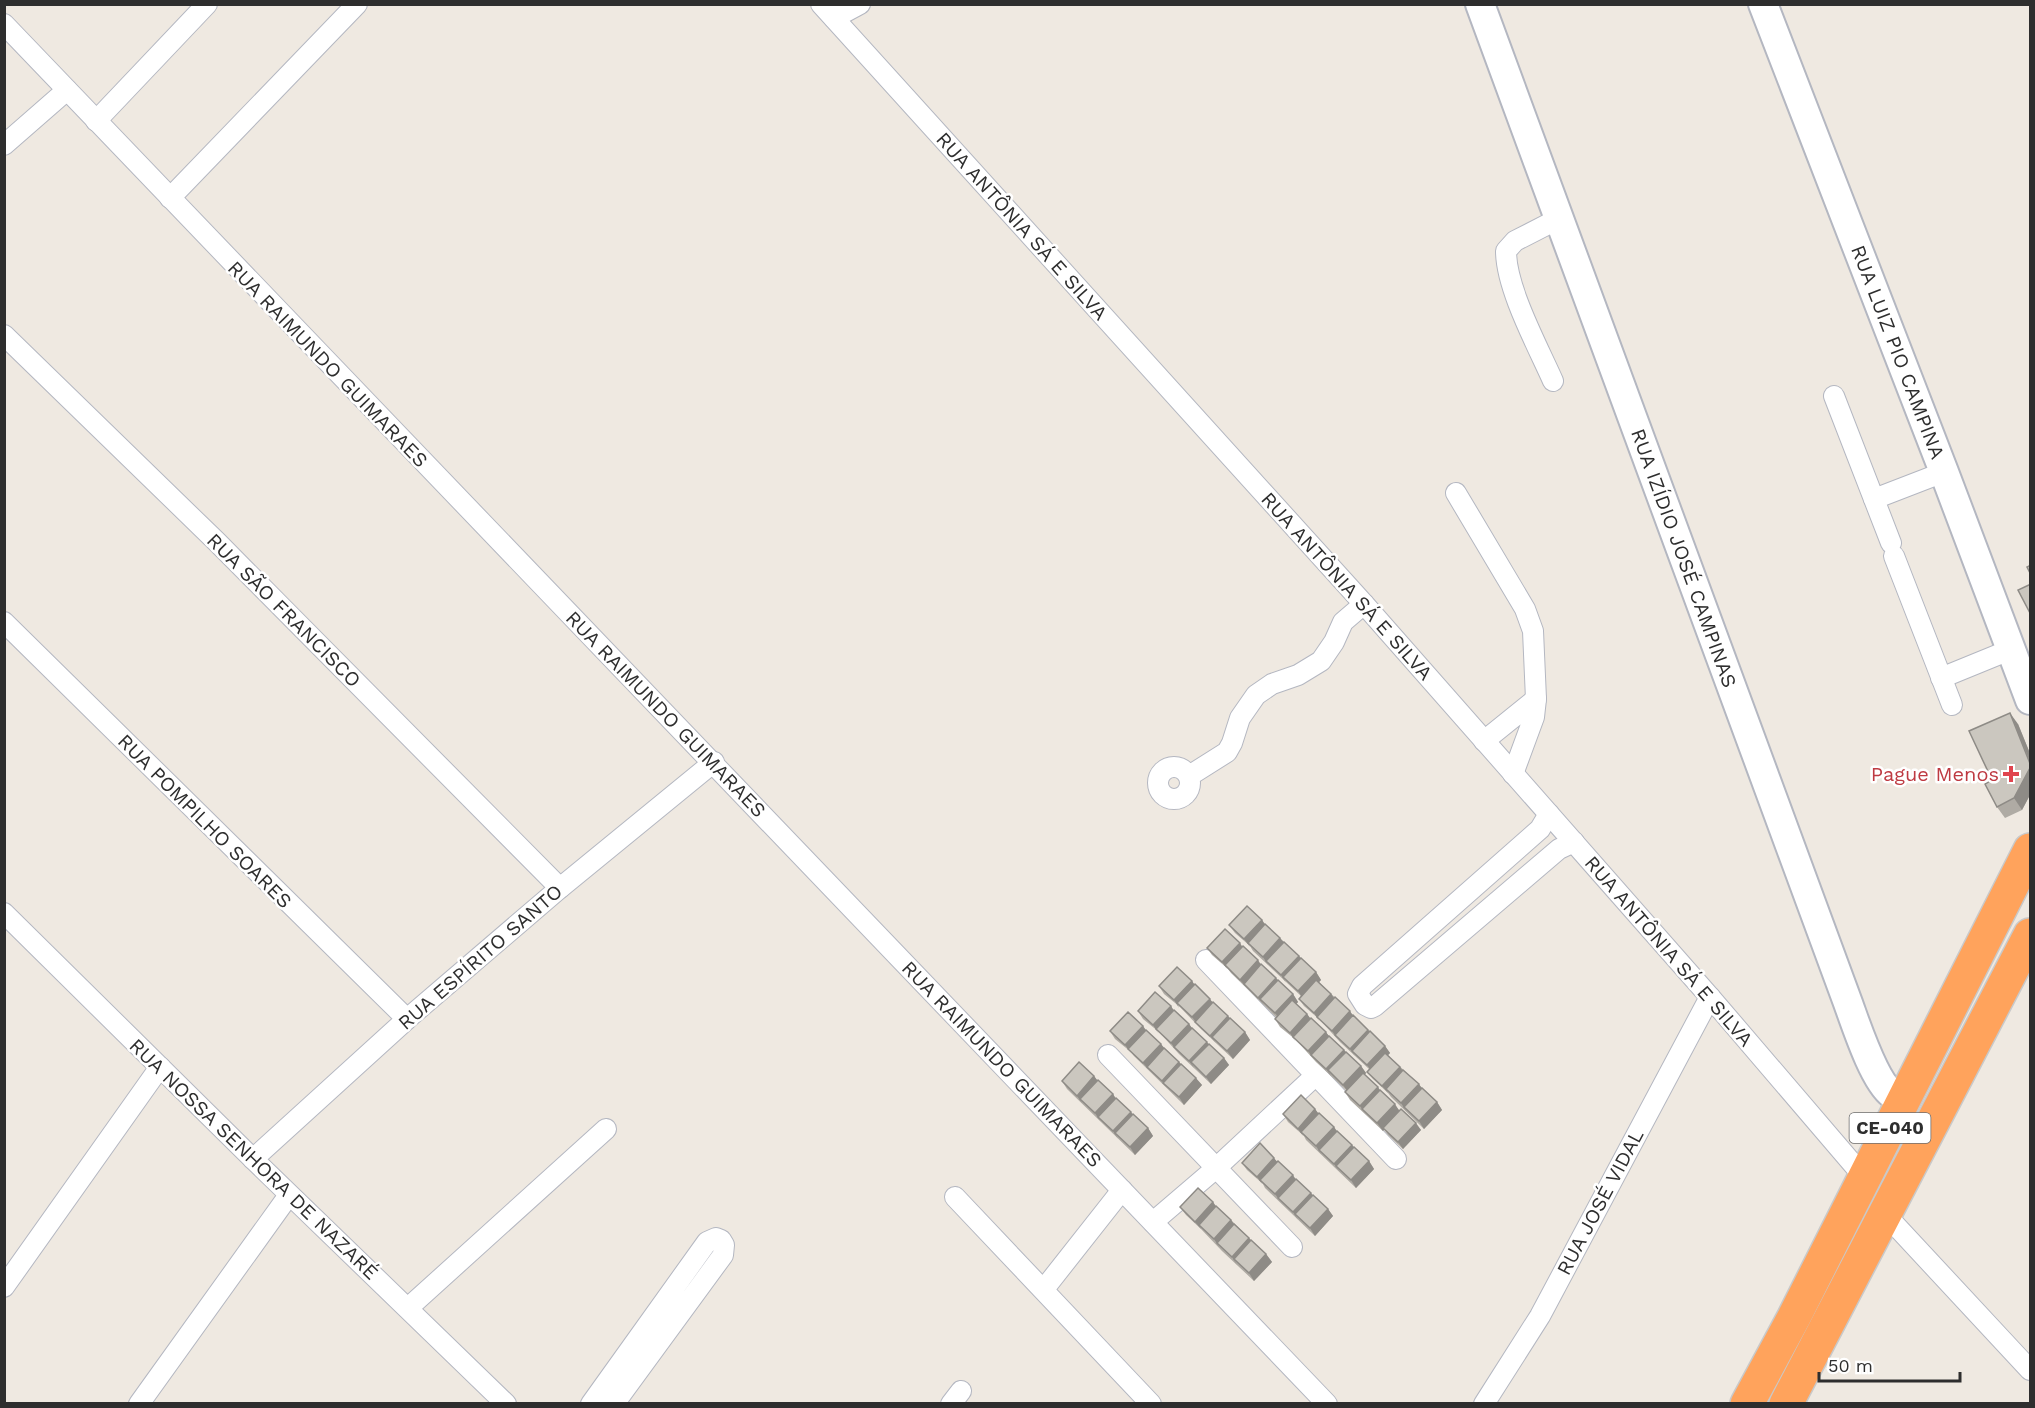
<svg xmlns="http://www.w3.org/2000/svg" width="2035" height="1408" font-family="'Work Sans',sans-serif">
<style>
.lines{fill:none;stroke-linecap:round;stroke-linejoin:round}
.street-casing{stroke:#b4b7c1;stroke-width:22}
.secondary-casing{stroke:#b4b7c1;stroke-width:32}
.highway-casing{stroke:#c9c9c9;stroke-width:36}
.street{stroke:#fff;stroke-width:20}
.secondary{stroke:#fff;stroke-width:28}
.highway{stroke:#ffa35c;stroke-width:33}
.wall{fill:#afaba4}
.shaded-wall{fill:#8e8b86}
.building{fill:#cbc7bf;stroke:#8e8b86;stroke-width:1.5}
.health-dot{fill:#e0444e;stroke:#fff;stroke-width:2}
.labels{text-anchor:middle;stroke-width:5;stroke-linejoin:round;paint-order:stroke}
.shield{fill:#fff;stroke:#6d6d6d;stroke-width:1.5}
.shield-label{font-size:18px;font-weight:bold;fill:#2e2e2e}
.street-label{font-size:20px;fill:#2e2e2e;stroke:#fff}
.health-label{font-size:20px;fill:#be3a42;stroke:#fff;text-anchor:end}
</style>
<rect width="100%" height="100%" fill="#efe9e1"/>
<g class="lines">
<defs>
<g id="street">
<polyline points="821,4 1364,604 1710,997 1864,1177"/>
<polyline points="834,18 860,4"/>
<path d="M4,24c441,460 882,920 1323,1380"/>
<polyline points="96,121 207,4"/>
<polyline points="4,145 67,90"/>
<polyline points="170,198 357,4"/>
<polyline points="4,335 217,542 560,888"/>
<path d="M1553,381c-16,-36 -47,-93 -47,-130l9,-10 43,-22"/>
<polyline points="1834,396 1891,543"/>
<polyline points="1456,493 1525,609 1533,631 1536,699"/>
<polyline points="1874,499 1944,472"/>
<polyline points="1894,556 1952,705"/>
<polyline points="4,622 407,1019"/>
<polyline points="1941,678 2012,649"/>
<polyline points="1484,741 1536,699 1534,717 1513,774"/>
<circle cx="1174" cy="783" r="16"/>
<polyline points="1189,776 1227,752 1232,743 1240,718 1256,695 1272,684 1298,675 1321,661 1334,642 1343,622 1364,604"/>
<polyline points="1549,814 1540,829 1362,986 1358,994 1365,1005 1371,1008 1375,1006 1559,849 1574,842"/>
<polyline points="4,913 253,1159 506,1404"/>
<polyline points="1206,960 1396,1159"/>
<polyline points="1108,1055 1292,1247"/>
<polyline points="253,1159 407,1019 560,888 714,762"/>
<polyline points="955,1197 1151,1404"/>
<polyline points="1885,1214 2030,1370"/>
<polyline points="1153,1222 1215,1169 1316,1075"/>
<polyline points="4,1287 160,1067"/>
<polyline points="1044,1289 1122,1190"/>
<polyline points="408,1308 606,1129"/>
<polyline points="139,1404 289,1195"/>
<polyline points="591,1404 707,1242 716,1238 721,1240 724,1245 723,1255 614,1404"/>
<polyline points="951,1404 961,1391"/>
<polyline points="1484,1404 1540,1316 1710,997"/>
</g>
<g id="secondary">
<path d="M1480,4l368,999c8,22 26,78 44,91 3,3 9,5 13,7"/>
<polyline points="1763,4 1944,472 2030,700"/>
</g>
<g id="highway">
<polyline points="1747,1404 1794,1317 2030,850"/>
<polyline points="1786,1404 2030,935"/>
</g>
</defs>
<use href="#street" class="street-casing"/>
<use href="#secondary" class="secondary-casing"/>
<use href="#highway" class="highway-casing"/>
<use href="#street" class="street"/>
<use href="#secondary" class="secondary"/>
<use href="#highway" class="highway"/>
</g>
<g class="wall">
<polygon points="2018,724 2031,756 2031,793 2022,810 2005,818 1997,807 1992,780"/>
<polygon points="1262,920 1265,924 1316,972 1321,980 1319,982 1385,1046 1390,1053 1388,1055 1437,1102 1442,1110 1424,1129 1391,1097 1388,1093 1373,1079 1367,1072 1369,1069 1340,1042 1320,1020 1304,1006 1299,999 1301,996 1253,951 1250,946 1235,933 1229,925"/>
<polygon points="1242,947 1293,994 1298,1002 1296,1004 1307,1014 1310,1018 1361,1066 1366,1073 1365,1075 1399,1110 1421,1130 1403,1149 1388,1135 1384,1129 1383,1131 1350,1100 1345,1092 1346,1090 1316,1062 1296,1040 1280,1027 1275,1019 1276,1017 1231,973 1228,969 1212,955 1207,948"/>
<polygon points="1192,981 1194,985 1245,1032 1250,1040 1233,1059 1201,1029 1180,1007 1164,994 1159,986"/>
<polygon points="1171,1006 1173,1010 1189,1024 1192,1028 1208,1044 1224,1058 1229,1065 1211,1084 1179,1054 1159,1032 1143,1019 1138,1011"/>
<polygon points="1143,1026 1146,1030 1179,1062 1202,1085 1184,1105 1134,1056 1131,1052 1115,1039 1110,1031"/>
<polygon points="1094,1076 1097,1080 1113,1094 1115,1098 1148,1128 1153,1136 1135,1155 1067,1089 1062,1081"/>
<polygon points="1315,1109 1318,1113 1334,1127 1337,1131 1369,1161 1374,1169 1356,1188 1306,1140 1304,1136 1288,1122 1283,1114"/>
<polygon points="1277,1162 1328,1209 1333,1216 1315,1236 1265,1188 1263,1184 1247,1170 1242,1163"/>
<polygon points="1213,1202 1216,1206 1231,1220 1251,1240 1266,1254 1272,1262 1254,1281 1222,1251 1201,1229 1186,1215 1180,1207"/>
</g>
<g class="shaded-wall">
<polygon points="2010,713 2018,724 2031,756 2031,764"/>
<polygon points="2031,766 2031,793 2022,810 2014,798"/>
<polygon points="1262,920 1267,928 1248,943 1250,947 1244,939"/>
<polygon points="1280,938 1286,945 1266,961 1268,965 1263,957"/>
<polygon points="1240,943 1245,951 1225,965 1227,969 1222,962"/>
<polygon points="1299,956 1304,963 1283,977 1286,983 1281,975"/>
<polygon points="1258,960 1263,968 1244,984 1246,987 1240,980"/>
<polygon points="1316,972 1321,980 1303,999 1298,991"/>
<polygon points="1276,978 1282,986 1260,999 1264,1005 1258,998"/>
<polygon points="1192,981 1197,988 1177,1003 1179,1008 1174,1000"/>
<polygon points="1293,994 1298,1002 1281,1021 1275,1013"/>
<polygon points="1331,994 1337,1002 1317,1017 1319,1021 1314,1013"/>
<polygon points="1210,999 1215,1006 1195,1022 1198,1025 1192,1017"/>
<polygon points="1171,1006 1176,1014 1156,1029 1158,1033 1153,1025"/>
<polygon points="1350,1011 1355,1019 1335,1035 1337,1038 1332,1031"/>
<polygon points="1307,1014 1313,1022 1293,1037 1295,1041 1290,1033"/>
<polygon points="1228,1016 1234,1024 1212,1037 1216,1043 1210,1036"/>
<polygon points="1189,1024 1194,1031 1174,1047 1176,1050 1171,1043"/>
<polygon points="1143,1026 1148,1034 1128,1049 1131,1053 1125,1045"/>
<polygon points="1368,1030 1373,1037 1352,1051 1355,1056 1350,1049"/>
<polygon points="1245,1032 1250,1040 1233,1059 1227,1051"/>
<polygon points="1326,1032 1331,1039 1311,1055 1313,1058 1308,1051"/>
<polygon points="1207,1042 1212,1049 1191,1062 1194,1068 1189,1061"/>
<polygon points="1161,1044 1167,1052 1147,1067 1149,1070 1143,1063"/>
<polygon points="1385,1046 1390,1053 1372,1072 1367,1065"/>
<polygon points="1344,1050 1349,1057 1328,1070 1331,1076 1326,1069"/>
<polygon points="1224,1058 1229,1065 1211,1084 1206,1077"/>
<polygon points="1179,1062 1185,1069 1163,1083 1167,1088 1162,1081"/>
<polygon points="1361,1066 1366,1073 1348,1092 1343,1085"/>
<polygon points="1400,1067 1405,1074 1386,1089 1388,1093 1382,1086"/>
<polygon points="1094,1076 1100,1084 1080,1099 1082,1103 1077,1096"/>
<polygon points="1196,1078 1202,1085 1184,1105 1179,1097"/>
<polygon points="1419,1084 1424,1092 1404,1107 1406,1111 1401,1103"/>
<polygon points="1378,1087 1383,1095 1363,1110 1360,1106"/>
<polygon points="1113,1094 1118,1102 1098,1117 1100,1121 1095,1113"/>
<polygon points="1437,1102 1442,1110 1424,1129 1419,1121"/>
<polygon points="1395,1104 1400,1112 1383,1131 1377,1123"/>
<polygon points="1315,1109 1321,1117 1301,1132 1303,1136 1298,1129"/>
<polygon points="1131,1112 1136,1120 1115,1133 1118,1139 1113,1131"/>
<polygon points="1416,1123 1421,1130 1403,1149 1398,1142"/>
<polygon points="1334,1127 1339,1135 1319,1150 1321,1154 1316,1146"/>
<polygon points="1148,1128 1153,1136 1135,1155 1130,1147"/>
<polygon points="1352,1145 1357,1153 1336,1166 1340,1172 1334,1164"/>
<polygon points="1274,1158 1280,1165 1260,1180 1262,1184 1257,1177"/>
<polygon points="1369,1161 1374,1169 1356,1188 1351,1180"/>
<polygon points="1293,1175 1298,1183 1278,1198 1281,1202 1275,1194"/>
<polygon points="1311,1193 1316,1201 1295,1214 1298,1220 1293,1212"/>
<polygon points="1213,1202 1218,1210 1199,1225 1201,1229 1195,1222"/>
<polygon points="1328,1209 1333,1216 1315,1236 1310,1228"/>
<polygon points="1231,1220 1237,1228 1217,1243 1219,1247 1214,1239"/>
<polygon points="1249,1238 1255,1246 1234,1259 1237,1265 1232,1257"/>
<polygon points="1266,1254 1272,1262 1254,1281 1249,1273"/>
</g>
<g class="building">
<polygon points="2031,565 2031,575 2027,567"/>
<polygon points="2031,584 2031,615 2018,590"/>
<polygon points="2010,713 2031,766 2014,798 1997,807 1985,784 1992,780 1969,731"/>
<polygon points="1247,906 1262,920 1244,939 1229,925"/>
<polygon points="1265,924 1280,938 1263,957 1248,943"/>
<polygon points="1225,929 1240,943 1222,962 1207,948"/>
<polygon points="1284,942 1299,956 1281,975 1266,961"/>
<polygon points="1243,946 1258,960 1240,980 1225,965"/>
<polygon points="1301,958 1316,972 1298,991 1283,977"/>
<polygon points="1261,964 1276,978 1258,998 1244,984"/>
<polygon points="1177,967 1192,981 1174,1000 1159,986"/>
<polygon points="1278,980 1293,994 1275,1013 1260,999"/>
<polygon points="1316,980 1331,994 1314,1013 1299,999"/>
<polygon points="1195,984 1210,999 1192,1017 1177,1003"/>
<polygon points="1155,992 1171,1006 1153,1025 1138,1011"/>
<polygon points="1335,997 1350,1011 1332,1031 1317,1017"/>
<polygon points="1292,1000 1307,1014 1290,1033 1275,1019"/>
<polygon points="1213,1002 1228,1016 1210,1036 1195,1022"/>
<polygon points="1174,1010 1189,1024 1171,1043 1156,1029"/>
<polygon points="1128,1012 1143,1026 1125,1045 1110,1031"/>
<polygon points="1353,1015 1368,1030 1350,1049 1335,1035"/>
<polygon points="1230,1018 1245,1032 1227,1051 1212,1037"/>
<polygon points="1311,1018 1326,1032 1308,1051 1293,1037"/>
<polygon points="1192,1028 1207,1042 1189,1061 1174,1047"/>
<polygon points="1146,1030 1161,1044 1143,1063 1128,1049"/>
<polygon points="1370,1031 1385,1046 1367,1065 1352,1051"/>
<polygon points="1329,1036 1344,1050 1326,1069 1311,1055"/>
<polygon points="1209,1044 1224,1058 1206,1077 1191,1062"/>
<polygon points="1164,1048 1179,1062 1162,1081 1147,1067"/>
<polygon points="1346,1052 1361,1066 1343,1085 1328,1070"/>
<polygon points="1385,1053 1400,1067 1382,1086 1367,1072"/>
<polygon points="1079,1062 1094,1076 1077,1096 1062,1081"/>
<polygon points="1181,1064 1196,1078 1179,1097 1163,1083"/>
<polygon points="1403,1070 1419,1084 1401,1103 1386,1089"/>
<polygon points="1363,1073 1378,1087 1360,1106 1345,1092"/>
<polygon points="1098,1080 1113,1094 1095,1113 1080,1099"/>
<polygon points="1422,1088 1437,1102 1419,1121 1404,1107"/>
<polygon points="1380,1090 1395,1104 1377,1123 1362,1109"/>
<polygon points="1301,1095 1315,1109 1298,1129 1283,1114"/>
<polygon points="1116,1098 1131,1112 1113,1131 1098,1117"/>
<polygon points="1401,1109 1416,1123 1398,1142 1383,1128"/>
<polygon points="1319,1113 1334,1127 1316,1146 1301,1132"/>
<polygon points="1133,1114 1148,1128 1130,1147 1115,1133"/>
<polygon points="1337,1131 1352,1145 1334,1164 1319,1150"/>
<polygon points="1260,1143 1274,1158 1257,1177 1242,1163"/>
<polygon points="1354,1147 1369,1161 1351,1180 1336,1166"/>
<polygon points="1278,1161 1293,1175 1275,1194 1260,1180"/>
<polygon points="1296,1179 1311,1193 1293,1212 1278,1198"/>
<polygon points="1198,1188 1213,1202 1195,1222 1180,1207"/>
<polygon points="1313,1195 1328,1209 1310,1228 1295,1214"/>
<polygon points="1216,1206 1231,1220 1214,1239 1199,1225"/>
<polygon points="1234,1224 1249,1238 1232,1257 1217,1243"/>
<polygon points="1251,1240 1266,1254 1249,1273 1234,1259"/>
</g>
<path class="health-dot" d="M2008 765h6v6h6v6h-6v6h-6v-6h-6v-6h6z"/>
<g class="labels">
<rect class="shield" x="1849.5" y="1113" width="81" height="30" rx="4.5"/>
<g class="shield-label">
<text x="1890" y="1134">CE-040</text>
</g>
<g class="street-label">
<text transform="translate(1022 226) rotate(48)" y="7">RUA ANTÔNIA SÁ E SILVA</text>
<text transform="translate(1898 352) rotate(69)" y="7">RUA LUIZ PIO CAMPINA</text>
<text transform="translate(328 364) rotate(46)" y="7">RUA RAIMUNDO GUIMARAES</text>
<text transform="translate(1684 558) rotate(70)" y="7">RUA IZÍDIO JOSÉ CAMPINAS</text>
<text transform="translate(1347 586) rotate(48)" y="7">RUA ANTÔNIA SÁ E SILVA</text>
<text transform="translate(284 610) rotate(45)" y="7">RUA SÃO FRANCISCO</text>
<text transform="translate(666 714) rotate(46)" y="7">RUA RAIMUNDO GUIMARAES</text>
<text transform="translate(205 821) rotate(45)" y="7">RUA POMPILHO SOARES</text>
<text transform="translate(1669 951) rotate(49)" y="7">RUA ANTÔNIA SÁ E SILVA</text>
<text transform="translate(480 957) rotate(-41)" y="7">RUA ESPÍRITO SANTO</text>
<text transform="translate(1002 1064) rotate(46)" y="7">RUA RAIMUNDO GUIMARAES</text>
<text transform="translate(254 1159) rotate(44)" y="7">RUA NOSSA SENHORA DE NAZARÉ</text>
<text transform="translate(1600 1202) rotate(-62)" y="7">RUA JOSÉ VIDAL</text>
</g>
<g class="health-label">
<text x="1999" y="781">Pague Menos</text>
</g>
</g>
<rect width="2035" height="1408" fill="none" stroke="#2e2e2e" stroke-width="12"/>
<path d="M1819 1372v9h141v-9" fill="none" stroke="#2e2e2e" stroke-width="3"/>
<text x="1828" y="1372" font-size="18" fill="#2e2e2e" stroke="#ffffff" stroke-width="4.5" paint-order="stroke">50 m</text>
</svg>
